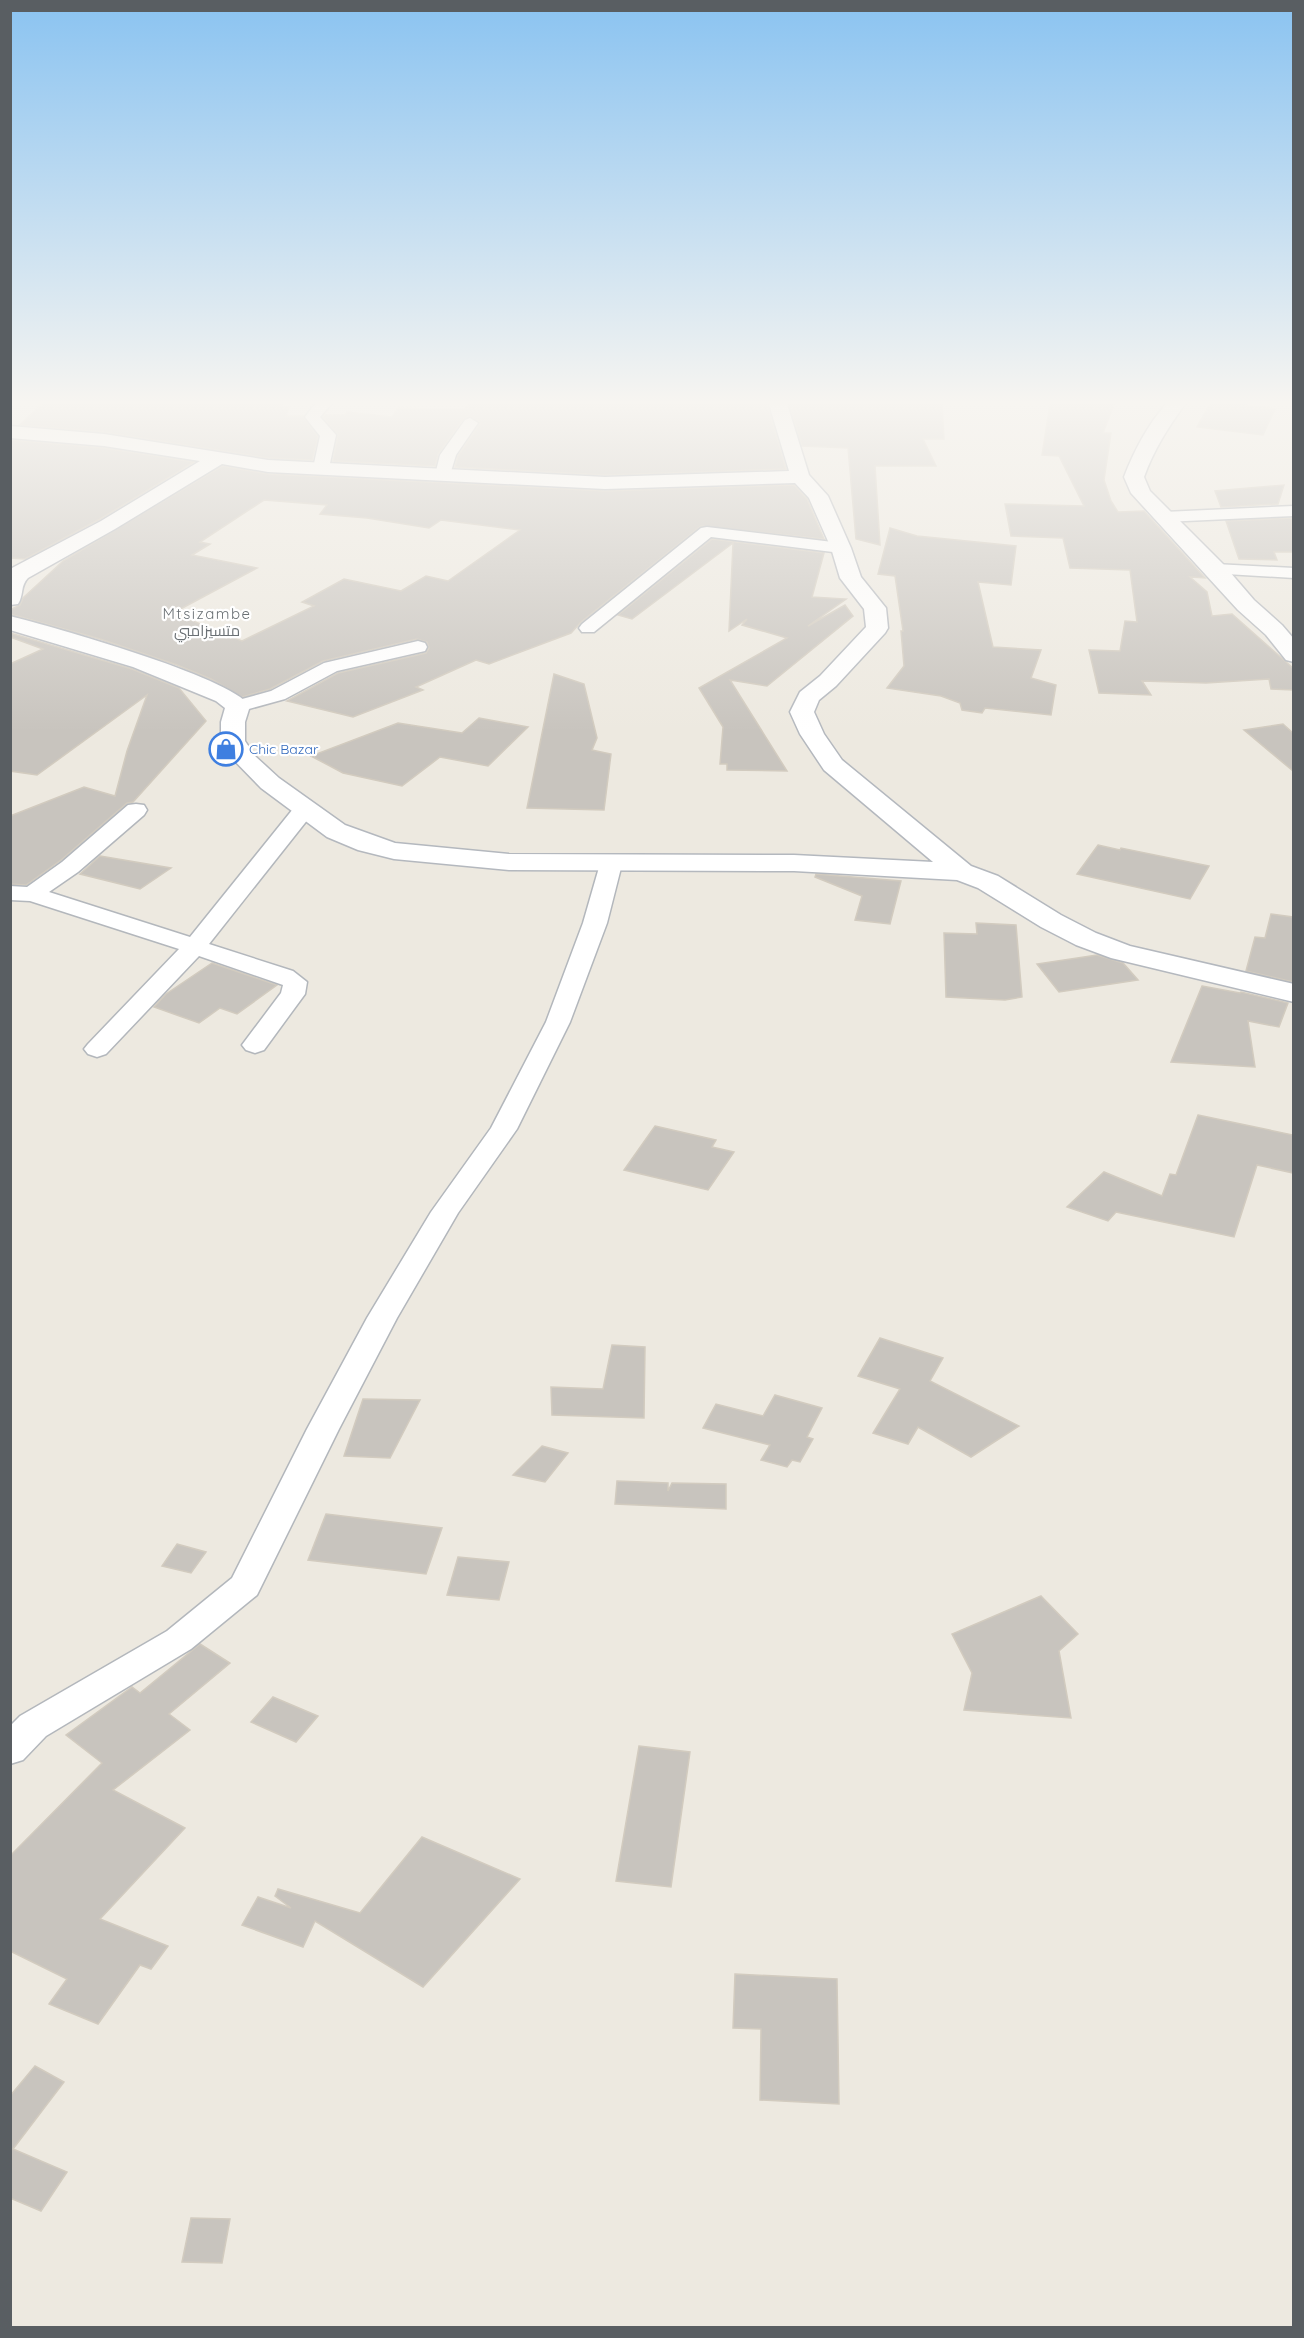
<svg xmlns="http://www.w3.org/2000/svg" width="1304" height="2338" font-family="Quicksand,Cairo,sans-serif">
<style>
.building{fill:#c8c4be;stroke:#d2cbbf;stroke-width:1.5;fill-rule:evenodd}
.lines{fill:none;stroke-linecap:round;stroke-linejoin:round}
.street-casing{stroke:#b3b7bc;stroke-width:3}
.secondary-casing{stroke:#b4b8be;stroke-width:3}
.street{fill:#fff;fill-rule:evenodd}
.secondary{fill:#fff;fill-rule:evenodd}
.labels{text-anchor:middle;stroke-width:4.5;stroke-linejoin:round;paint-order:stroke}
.far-shop-label{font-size:14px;fill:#366cbe;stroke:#fff;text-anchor:start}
.far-neighbourhood-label{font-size:15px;letter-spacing:1.5px;fill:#6a7074;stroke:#fff}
</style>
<rect width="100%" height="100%" fill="#ede9e0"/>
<g class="building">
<polygon points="42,404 282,404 282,407 289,407 286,416 303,416 318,437 312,460 268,458 104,432 20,425"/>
<polygon points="468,404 767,404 786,469 605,475 455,467 458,456 480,424 479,421 469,416 463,419 438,454 435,466 333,461 338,435 323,417 325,415 345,415 347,412 392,417 398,408 464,410"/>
<polygon points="789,404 942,404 944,439 923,439 936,466 875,466 880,545 856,539 848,448 802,446"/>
<polygon points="1050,404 1114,404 1103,433 1111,433 1104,480 1111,501 1118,512 1144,511 1205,578 1190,577 1207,592 1212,616 1232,614 1293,668 1293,690 1271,689 1269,679 1206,683 1142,681 1151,695 1099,693 1089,650 1120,651 1125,621 1137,622 1130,570 1070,568 1063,538 1011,536 1005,504 1084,506 1059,456 1042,455"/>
<polygon points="1210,404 1236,404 1275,409 1263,435 1197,427"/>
<polygon points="10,440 104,448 194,462 100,519 25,559 10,558"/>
<path d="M222,466l46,8 337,17 189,-6 13,14 17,40 -123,-13 -120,96 -10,11 -82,31 -13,-4 -60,27 7,3 -70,27 -66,-16 51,-28 88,-20 3,-5 -2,-6 -10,-3 -94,22 -53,28 -28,8 -31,-18 -34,-14 -77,-26 -90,-25v-4l10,-5 3,-7 40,-37zM264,500l63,5 -7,9 47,4 62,10 12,-8 79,10 -72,51 -22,-5 -25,15 -57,-12 -42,23 12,4 -72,35 -69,-28 84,-45 -65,-13 18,-11 -10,-2z"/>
<polygon points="1284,485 1278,504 1221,507 1215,491"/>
<polygon points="1292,518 1293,552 1274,552 1277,560 1239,559 1226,521"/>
<polygon points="890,528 917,536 1016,546 1011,585 978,582 993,647 1041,650 1031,678 1056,685 1051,715 985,708 982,713 962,710 960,703 941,696 887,688 904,666 901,631 903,631 895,576 878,574"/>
<polygon points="712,539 824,553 812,597 846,599 808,626 845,605 853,616 767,686 730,680 787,771 727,770 727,764 720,764 723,727 699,688 787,638 742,625 747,619 729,631 733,543 632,619 618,615"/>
<polygon points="10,633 132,669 179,688 206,721 133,802 127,803 61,860 26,885 10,884 10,816 84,787 115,796 127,751 147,695 37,775 10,771 10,664 43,649 10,637"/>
<polygon points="554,674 584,684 597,738 592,750 611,754 604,810 527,808"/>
<polygon points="479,718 528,727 488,766 440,757 402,786 343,773 311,756 398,723 462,733"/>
<polygon points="1283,724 1293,733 1293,771 1244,730"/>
<polygon points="1098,845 1120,850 1121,848 1209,866 1190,899 1077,874"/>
<polygon points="100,856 171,868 140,889 80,874"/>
<polygon points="816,874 901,881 890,924 855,920 862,896 815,877"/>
<polygon points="1271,914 1293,917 1293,982 1246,971 1255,937 1265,938"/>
<polygon points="976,923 1016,925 1022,997 1005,1000 946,997 944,933 977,934"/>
<polygon points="1097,955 1123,963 1138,980 1059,992 1037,964"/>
<polygon points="212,963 277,985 237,1014 220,1008 199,1023 154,1007 166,994"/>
<polygon points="1202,986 1240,993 1241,992 1288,1003 1279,1027 1248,1021 1255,1067 1171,1062"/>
<polygon points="1198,1115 1293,1135 1293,1173 1257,1165 1234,1237 1116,1212 1108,1221 1067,1207 1104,1172 1162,1196 1170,1174 1176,1175"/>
<polygon points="655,1126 716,1140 712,1147 734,1152 708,1190 624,1170"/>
<polygon points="880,1338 943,1358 930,1381 1019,1426 971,1457 918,1427 908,1444 873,1433 900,1389 858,1376"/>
<polygon points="612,1345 645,1347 644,1418 552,1415 551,1387 603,1389"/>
<polygon points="775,1395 822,1408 807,1437 813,1439 800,1462 792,1460 787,1467 761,1460 770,1445 703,1428 716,1404 763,1416"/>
<polygon points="363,1399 420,1400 390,1458 344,1456"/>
<polygon points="542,1446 568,1453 545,1482 513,1475"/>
<polygon points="617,1481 668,1483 668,1491 672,1483 726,1484 726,1509 615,1504"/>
<polygon points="326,1514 442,1528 426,1574 308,1560"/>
<polygon points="177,1544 206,1552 191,1573 162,1566"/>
<polygon points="458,1557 509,1562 499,1600 447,1595"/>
<polygon points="1041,1596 1078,1634 1059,1651 1071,1718 964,1710 972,1673 952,1634"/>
<polygon points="200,1644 230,1663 169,1714 190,1730 113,1790 185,1828 100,1919 168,1946 151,1969 140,1965 98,2024 49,2004 67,1979 10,1951 10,1856 102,1763 66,1735 132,1687 140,1693"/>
<polygon points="273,1697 318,1716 296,1742 251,1722"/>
<polygon points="639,1746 690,1752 671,1887 616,1881"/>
<polygon points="422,1837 520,1879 423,1987 315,1921 303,1947 242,1925 258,1897 291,1908 275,1896 278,1889 360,1913"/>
<polygon points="735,1974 837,1979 839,2104 760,2100 761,2029 733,2028"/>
<polygon points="35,2066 64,2082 13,2149 67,2172 41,2211 10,2198 10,2096"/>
<polygon points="191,2218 230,2219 222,2263 182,2262"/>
</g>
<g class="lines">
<defs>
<g id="street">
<polygon points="315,404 331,404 320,417 336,435 329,468 321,473 313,468 320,436 305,417"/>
<polygon points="470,418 478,423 456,455 449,478 437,478 435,475 440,455 465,420"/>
<polygon points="1294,506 1294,516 1164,522 1156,517 1164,512"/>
<polygon points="707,527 841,543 847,544 850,548 847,552 841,553 711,537 594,632 582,632 579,628 582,624 701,528"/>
<polygon points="1215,564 1294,568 1294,578 1209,573 1206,569 1209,565"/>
<polygon points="418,641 425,643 427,647 425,651 337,671 285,699 238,712 231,710 228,706 231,702 271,691 324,663"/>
<polygon points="305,803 313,804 316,809 209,944 293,971 307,982 305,994 264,1050 255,1053 246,1050 242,1045 281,993 283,985 199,956 106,1054 97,1057 88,1054 84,1049 88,1044 179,949 30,901 10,900 10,886 27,887 62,862 128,805 136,804 144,805 147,810 144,815 78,872 49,892 190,937 297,804"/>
<polygon points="611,857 619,859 622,864 607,923 570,1022 517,1129 458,1213 397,1318 339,1429 257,1595 191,1649 46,1736 23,1760 10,1764 10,1726 20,1716 167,1631 232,1578 307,1429 367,1318 431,1212 491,1128 546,1022 583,923 600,864 603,859"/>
</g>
<g id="secondary">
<path d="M769,404h18l22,71 19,21 23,52 10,29 25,31 2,20 -3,5 -49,53 -17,14 -5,12 10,22 18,26 129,106 27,10 63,39 35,18 34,13 164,38v18l-183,-44 -35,-13 -35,-18 -63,-39 -21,-8 -163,-9 -285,-1 -115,-11 -36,-9 -31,-13 -66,-49 -36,-37 -4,-10v-19l4,-14 -9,-7 -83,-34 -123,-37v-14c43,11 219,60 240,90l-5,16v19l10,15 24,22 66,47 50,18 114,11 285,1 139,7 -109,-92 -24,-36 -10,-22 10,-20 20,-16 46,-49 -2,-18 -24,-31 -9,-30 -22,-50 -14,-15 -190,6 -337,-17 -46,-8 -107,65 -87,49c-8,8 -4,17 -10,26l-8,1v-34l2,-3 89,-47 99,-60 -96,-15 -94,-8v-12l94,8 164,26 337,17 184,-6z"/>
<path d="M1166,404h19c-17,24 -31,45 -41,73l6,14 73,73 31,36 28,25 12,14v23l-8,-2 -20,-25 -28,-25 -107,-117 -7,-16c10,-26 23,-51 42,-73z"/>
</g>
</defs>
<use href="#street" class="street-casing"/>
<use href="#secondary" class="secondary-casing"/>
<use href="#street" class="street"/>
<use href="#secondary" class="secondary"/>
</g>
<linearGradient id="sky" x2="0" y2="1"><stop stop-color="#8ac3f1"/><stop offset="0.55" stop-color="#f7f5f1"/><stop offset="1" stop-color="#f7f5f1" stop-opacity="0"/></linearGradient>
<rect width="1304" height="732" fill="url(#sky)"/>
<defs>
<symbol id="shop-ring" viewBox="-11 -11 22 22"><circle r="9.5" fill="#fff" stroke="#3f7fe0" stroke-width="1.5"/><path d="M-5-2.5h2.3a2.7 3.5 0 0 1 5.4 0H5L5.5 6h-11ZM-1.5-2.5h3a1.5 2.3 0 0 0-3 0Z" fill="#3f7fe0"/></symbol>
</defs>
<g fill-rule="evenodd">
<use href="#shop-ring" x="207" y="730" width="38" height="38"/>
</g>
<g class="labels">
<g class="far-shop-label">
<text x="249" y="754">Chic Bazar</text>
</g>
<g class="far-neighbourhood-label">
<text x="207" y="619">Mtsizambe<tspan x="207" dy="17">متسيزامبي</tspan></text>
</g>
</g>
<rect width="1304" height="2338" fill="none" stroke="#595e62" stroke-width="24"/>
</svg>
